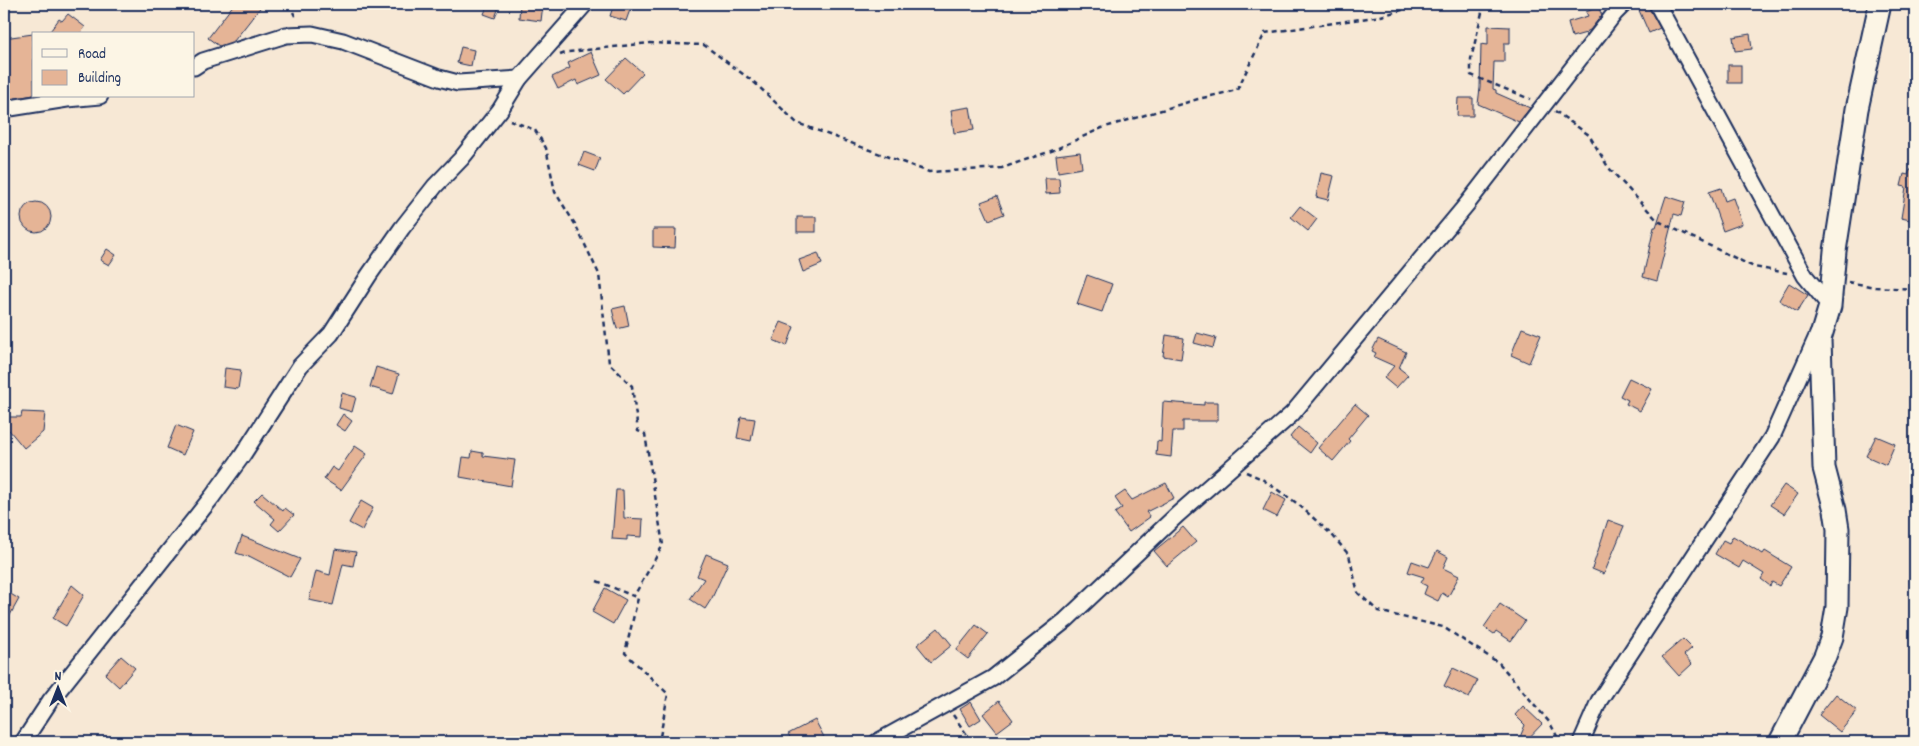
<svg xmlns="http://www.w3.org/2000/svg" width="1919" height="746" font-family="Dekko,sans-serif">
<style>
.building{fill:#e5b496;stroke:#1b2f5e}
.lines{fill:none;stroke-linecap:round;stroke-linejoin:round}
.street-casing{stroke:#1b2f5e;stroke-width:19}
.secondary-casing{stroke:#1b2f5e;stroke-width:25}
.path{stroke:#1b2f5e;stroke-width:2.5;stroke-dasharray:5 4;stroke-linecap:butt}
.street{stroke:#fcf5e5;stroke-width:15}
.secondary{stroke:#fcf5e5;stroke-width:21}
</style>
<rect width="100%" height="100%" fill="#f7e8d5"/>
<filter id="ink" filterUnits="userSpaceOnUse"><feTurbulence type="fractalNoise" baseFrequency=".02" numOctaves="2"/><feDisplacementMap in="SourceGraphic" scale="10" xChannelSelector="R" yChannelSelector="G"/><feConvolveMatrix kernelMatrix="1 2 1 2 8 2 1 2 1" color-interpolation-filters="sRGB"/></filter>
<g filter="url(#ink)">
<g class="building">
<polygon points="234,4 263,4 234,41 219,46 208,38"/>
<polygon points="488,4 500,4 495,18 484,14"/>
<polygon points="520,4 543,4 541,21 519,18"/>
<polygon points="614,4 631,7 626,21 610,16"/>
<polygon points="1647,4 1660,28 1649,33 1638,8"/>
<polygon points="1598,7 1602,15 1590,30 1586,32 1586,33 1572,37 1568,22 1588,16 1586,12"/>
<polygon points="68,14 85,27 80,34 48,34 59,19 62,21"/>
<polygon points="1488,26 1510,27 1510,43 1504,43 1504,62 1494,62 1493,89 1496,90 1496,93 1530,108 1519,122 1478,104 1480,88 1481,44 1488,45"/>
<polygon points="33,34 34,95 4,100 4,38"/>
<polygon points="1750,34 1752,49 1735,51 1733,37"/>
<polygon points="461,47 474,50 471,66 457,63"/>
<polygon points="591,52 601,75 578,85 576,80 558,89 552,77 570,68 568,63"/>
<polygon points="626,58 643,73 623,94 606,79"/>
<rect x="1728" y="65" width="13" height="18"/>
<polygon points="1458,98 1473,98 1473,116 1457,116"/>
<polygon points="970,107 974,130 954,133 951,110"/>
<polygon points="584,152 600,158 595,171 579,165"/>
<polygon points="1080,152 1082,168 1058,172 1056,155"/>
<polygon points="1910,170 1915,170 1915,221 1901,218 1906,187 1901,186 1904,174 1908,175"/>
<polygon points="1321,173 1334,176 1328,200 1316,197"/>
<polygon points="1045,178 1059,178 1060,193 1046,194"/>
<polygon points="1721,188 1725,201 1733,198 1742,224 1723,231 1709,192"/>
<polygon points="997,196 1004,214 989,220 981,202"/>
<polygon points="1666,196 1685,202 1681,216 1674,214 1657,281 1643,277 1654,227 1656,227"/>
<circle cx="36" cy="217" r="15"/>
<polygon points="1300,206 1317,219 1308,231 1291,217"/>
<rect x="797" y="217" width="19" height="15"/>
<polygon points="653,229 676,229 675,248 653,247"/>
<polygon points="107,249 116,255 109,265 100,260"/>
<polygon points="818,253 822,264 803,272 799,260"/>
<polygon points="1087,275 1112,284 1102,312 1077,304"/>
<polygon points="1789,283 1808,295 1797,312 1779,300"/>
<polygon points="625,306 629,326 617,329 612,309"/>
<polygon points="781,322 794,327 787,346 773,340"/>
<polygon points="1522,328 1541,335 1529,363 1511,355"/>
<polygon points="1197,333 1216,338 1213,348 1194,343"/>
<polygon points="1166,335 1184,338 1181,359 1163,356"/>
<polygon points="1378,339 1406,352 1399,368 1408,375 1396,388 1384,378 1394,366 1374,357 1376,353 1372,351"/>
<polygon points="376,367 399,374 393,394 370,387"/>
<polygon points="225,368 241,370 238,389 223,387"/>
<polygon points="1629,378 1652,389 1640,411 1626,404 1628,400 1620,396"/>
<polygon points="342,393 356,397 352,412 339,408"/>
<polygon points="1163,402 1204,405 1204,402 1218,402 1218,421 1183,421 1183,431 1173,431 1171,457 1156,455 1157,441 1161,442"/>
<polygon points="1355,404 1368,415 1348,439 1350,441 1333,461 1318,448"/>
<polygon points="22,412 45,413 43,432 24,448 9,430 4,430 4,417 21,417"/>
<polygon points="343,414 352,421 345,431 336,425"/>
<polygon points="741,417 755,419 751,441 737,438"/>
<polygon points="176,425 193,432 183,455 167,448"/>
<polygon points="1298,427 1317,443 1310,453 1290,437"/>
<polygon points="1876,436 1895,444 1886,465 1866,456"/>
<polygon points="355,446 367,454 341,490 324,479 332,467 338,471"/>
<polygon points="472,451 483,453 483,456 515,460 511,486 460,477 463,457 471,458"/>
<polygon points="1166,483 1174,498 1146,512 1150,517 1129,532 1115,513 1122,508 1115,498 1125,491 1132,500"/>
<polygon points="1784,485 1798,494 1784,514 1770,505"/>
<polygon points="616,490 623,490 624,518 643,519 642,537 627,536 627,540 612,539"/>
<polygon points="1272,492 1286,500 1277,517 1263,510"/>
<polygon points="262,493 283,511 285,508 294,515 279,531 271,524 275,519 254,501"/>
<polygon points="361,501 373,508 362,530 349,523"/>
<polygon points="1608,520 1624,526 1604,574 1592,569"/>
<polygon points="1183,527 1196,542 1167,566 1154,551"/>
<polygon points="242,536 300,559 290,577 249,556 249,557 236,553"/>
<polygon points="1733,536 1763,554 1765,551 1791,567 1779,586 1772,582 1770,586 1761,579 1764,574 1743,561 1739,568 1715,554 1723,540 1729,543"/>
<polygon points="335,549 356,552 353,566 343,564 333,605 309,600 316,571 330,575"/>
<polygon points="1437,551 1448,557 1443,568 1459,576 1448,597 1442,593 1438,601 1424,594 1427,586 1421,583 1424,577 1408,572 1412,561 1429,567"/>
<polygon points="706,554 728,563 712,598 705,609 690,599 704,579 697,576"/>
<polygon points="72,585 84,595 66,626 53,618"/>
<polygon points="605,588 626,600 613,624 592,612"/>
<polygon points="4,590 19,599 4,626"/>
<polygon points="1500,604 1525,621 1511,641 1496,631 1494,634 1484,627"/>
<polygon points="976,625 988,634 968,659 956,650"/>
<polygon points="938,628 952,645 931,662 917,645"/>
<polygon points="1683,639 1692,648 1684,655 1692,664 1679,676 1662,657"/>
<polygon points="121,656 135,668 119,687 105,674"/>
<polygon points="1453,668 1478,680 1469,698 1444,686"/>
<polygon points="1836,694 1857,711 1840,732 1819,715"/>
<polygon points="999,701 1013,720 997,732 983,714"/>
<polygon points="971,702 981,719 970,726 960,709"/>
<polygon points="1523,706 1542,724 1525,742 1518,742 1525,725 1515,715"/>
<polygon points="815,720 824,737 814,742 793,742 788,734"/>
</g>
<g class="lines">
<defs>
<g id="street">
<polyline points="1657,4 1805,276 1830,306 1828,310"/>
<polyline points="194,67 203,61 286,35 312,34 343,41 439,78 458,83 519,79"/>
<polyline points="4,109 67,99 100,96"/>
<polyline points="23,742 50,701 212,497 242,456 300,366 331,334 369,275 402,228 435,186 461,159 500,110 519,79 585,4"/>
<polyline points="877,742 993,678 1066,620 1177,515 1292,414 1467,204 1615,13 1624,4"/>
<polyline points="1581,742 1599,701 1772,437 1818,334"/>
</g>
<polyline id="secondary" points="1780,742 1825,656 1832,637 1837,607 1838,529 1835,510 1824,468 1820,339 1830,306 1835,251 1857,109 1880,4"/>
</defs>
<use href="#street" class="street-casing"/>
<use href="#secondary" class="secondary-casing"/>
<g class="path">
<polyline points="289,4 297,20"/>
<polyline points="1484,4 1471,59 1471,75 1530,99"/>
<polyline points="560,55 568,52 649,43 704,45 755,83 797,123 929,172 1002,168 1054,150 1102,128 1198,99 1237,90 1265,33 1381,16 1423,4"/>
<polyline points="1555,111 1589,135 1608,167 1658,221 1754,267 1787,273"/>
<polyline points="510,120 535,130 546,148 555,192 575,224 599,274 609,363 632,386 638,431 645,434 663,545 634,596"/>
<polyline points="1848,282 1875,287 1915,289"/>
<polyline points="1246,472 1262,479 1298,504 1333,536 1349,555 1358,593 1378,611 1443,627 1499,663 1550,723 1560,742"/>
<polyline points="597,581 638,598 625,653 668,694 659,742"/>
<polyline points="953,715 972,742"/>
</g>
<use href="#street" class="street"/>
<use href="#secondary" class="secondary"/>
</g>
</g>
<rect width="1919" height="746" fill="none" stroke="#fcf5e5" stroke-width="20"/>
<rect x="10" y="10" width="1899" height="726" fill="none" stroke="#1b2f5e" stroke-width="2" filter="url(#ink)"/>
<rect x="32" y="32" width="162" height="65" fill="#fcf5e5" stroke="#a2a6af"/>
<rect x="42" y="49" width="25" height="8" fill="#fcf5e5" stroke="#a2a6af"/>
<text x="78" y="58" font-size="15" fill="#1b2f5e">Road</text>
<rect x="42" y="70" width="25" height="15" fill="#e5b496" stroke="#a2a6af"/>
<text x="78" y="82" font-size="15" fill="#1b2f5e">Building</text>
<g transform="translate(58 688)" stroke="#fcf5e5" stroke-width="4" paint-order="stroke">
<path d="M0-4L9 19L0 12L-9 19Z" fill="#1b2f5e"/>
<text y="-8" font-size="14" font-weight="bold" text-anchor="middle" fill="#1b2f5e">N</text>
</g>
</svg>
